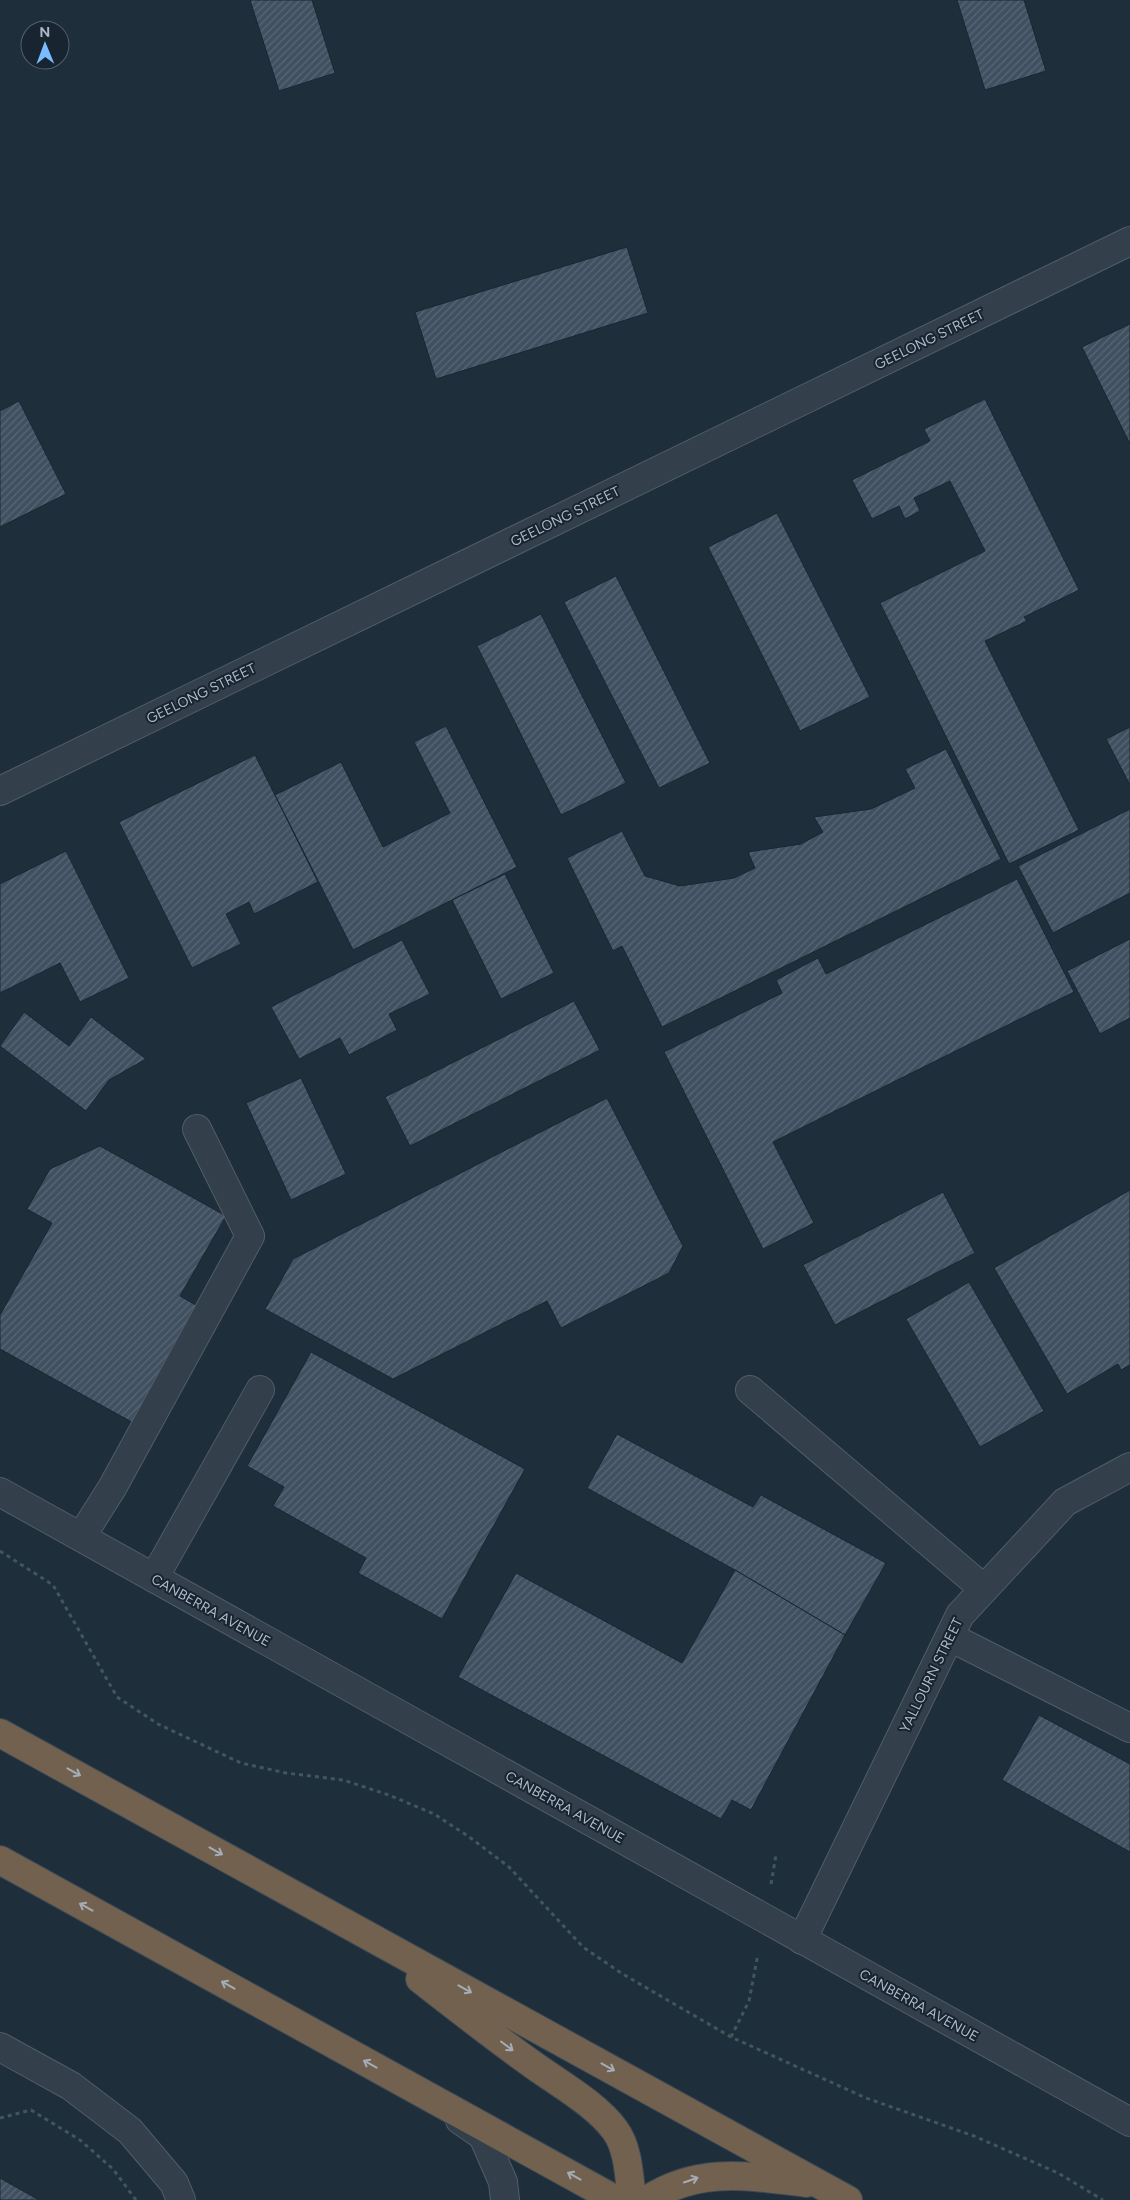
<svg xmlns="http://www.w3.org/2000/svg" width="1130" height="2200" font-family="Figtree,sans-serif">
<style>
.building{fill:url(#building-hatch);stroke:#1a2632}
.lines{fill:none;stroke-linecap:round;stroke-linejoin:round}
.minor-casing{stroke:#505d69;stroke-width:30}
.highway-casing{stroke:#3d4a56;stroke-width:30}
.path{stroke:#3f5859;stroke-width:3;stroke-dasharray:4 4;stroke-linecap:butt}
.minor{stroke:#333f4b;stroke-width:28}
.highway{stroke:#72614f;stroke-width:28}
.oneway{stroke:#a4adb6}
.labels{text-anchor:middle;stroke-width:4;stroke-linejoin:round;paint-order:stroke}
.street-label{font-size:14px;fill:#adbac8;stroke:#182430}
</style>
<defs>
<pattern id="building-hatch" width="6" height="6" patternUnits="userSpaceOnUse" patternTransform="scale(1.25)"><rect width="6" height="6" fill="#405060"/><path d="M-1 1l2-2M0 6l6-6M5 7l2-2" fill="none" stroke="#596775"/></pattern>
</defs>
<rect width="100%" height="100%" fill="#1f2e3b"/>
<g class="building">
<polygon points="250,0 312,0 335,73 279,91"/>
<polygon points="957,0 1024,0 1046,71 985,90"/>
<polygon points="627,247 648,313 436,379 415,312"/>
<polygon points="1130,324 1130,444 1082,347"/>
<polygon points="985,399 1079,590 1024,617 1027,621 985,641 1079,830 1009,864 880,603 985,551 950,481 914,498 920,511 905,519 899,506 872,519 852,480 930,441 924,429"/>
<polygon points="19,401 66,494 0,527 0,411"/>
<polygon points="777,513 870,697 800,731 708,547"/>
<polygon points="616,576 710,763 659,788 564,602"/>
<polygon points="541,614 626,783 561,815 477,646"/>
<polygon points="446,726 517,867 353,950 275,795 341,762 383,847 450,813 414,742"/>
<polygon points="1130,727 1130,785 1106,739"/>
<polygon points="946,749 1001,859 662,1027 622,946 613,951 567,858 622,831 645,876 680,886 734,878 755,868 748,852 801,844 823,832 814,817 871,809 915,788 905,769"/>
<polygon points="255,755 318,882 254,914 249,902 226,914 241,944 192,968 119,822"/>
<polygon points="1130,809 1130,893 1053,933 1018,866"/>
<polygon points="66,851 129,978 80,1002 60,963 0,993 0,884"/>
<polygon points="505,874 554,973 501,999 452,900"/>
<polygon points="1017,879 1074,992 773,1142 814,1223 763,1249 664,1052 782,993 776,980 818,958 826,974"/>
<polygon points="1130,939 1130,1018 1100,1034 1067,971"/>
<polygon points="402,940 430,994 389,1014 397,1030 349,1055 340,1038 299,1059 271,1007"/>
<polygon points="574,1001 600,1050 410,1146 385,1097"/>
<polygon points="24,1012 69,1046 91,1017 146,1059 109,1080 86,1111 0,1046"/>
<polygon points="301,1078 346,1174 291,1200 246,1103"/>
<polygon points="607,1098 683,1246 669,1273 561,1328 547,1301 393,1379 265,1309 293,1259"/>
<polygon points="100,1146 226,1216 180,1296 201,1308 137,1425 0,1349 0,1315 52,1223 27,1209 50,1169"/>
<polygon points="1130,1190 1130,1365 1121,1370 1118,1364 1067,1394 994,1268"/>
<polygon points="943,1192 975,1253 835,1325 803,1265"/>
<polygon points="969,1282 1044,1411 980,1447 906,1319"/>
<polygon points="311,1352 525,1469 442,1619 358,1573 366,1558 273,1506 284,1487 247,1466"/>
<polygon points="617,1434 753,1507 761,1495 886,1563 845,1635 735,1570 587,1488"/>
<polygon points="735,1570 845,1635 751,1810 732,1800 721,1819 458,1677 516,1573 682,1663"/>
<polygon points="1039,1715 1130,1764 1130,1852 1002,1780"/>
<polygon points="0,2178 39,2200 0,2200"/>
</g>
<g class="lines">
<defs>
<g id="minor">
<polyline points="0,791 1130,241"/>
<polyline points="750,1390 984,1589"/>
<polyline points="0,1492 1130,2122"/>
<polyline points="81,1537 112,1488 250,1236 197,1129"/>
<polyline points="154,1578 260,1390"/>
<polyline points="950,1637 1130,1728"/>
<polyline points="802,1940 960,1615 1065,1502 1130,1467"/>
<polyline points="0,2047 71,2086 130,2131 174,2183 181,2200"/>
<polyline points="460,2120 483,2136 503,2182 505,2200"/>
</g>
<g id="highway">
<polyline points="0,1733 848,2200"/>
<polyline points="0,1860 616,2200"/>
<path d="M420,1979c37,29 74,58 112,85 26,19 64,40 83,66 14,19 14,48 17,70"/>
<path d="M647,2200c52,-34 102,-24 160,-17"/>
</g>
</defs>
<use href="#minor" class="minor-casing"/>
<use href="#highway" class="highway-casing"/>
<g class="path">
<polyline points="0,1551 53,1585 117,1697 158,1724 241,1763 286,1773 343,1780 389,1795 434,1814 468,1836 509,1867 583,1947 621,1973 731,2037 866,2098 974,2136 1058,2173 1103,2200"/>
<polyline points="771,1884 776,1855"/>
<polyline points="731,2037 749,2001 758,1954"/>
<polyline points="0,2118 31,2110 80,2140 113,2169 136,2200"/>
</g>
<use href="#minor" class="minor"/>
<use href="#highway" class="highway"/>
</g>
<defs><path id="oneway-shaft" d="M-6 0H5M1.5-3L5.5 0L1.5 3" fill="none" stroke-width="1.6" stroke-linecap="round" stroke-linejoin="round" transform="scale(1.25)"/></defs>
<g class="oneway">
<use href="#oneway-shaft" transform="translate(74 1772) rotate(29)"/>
<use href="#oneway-shaft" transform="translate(216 1851) rotate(29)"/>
<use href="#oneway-shaft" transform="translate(86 1907) rotate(-151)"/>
<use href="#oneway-shaft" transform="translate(228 1985) rotate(-151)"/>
<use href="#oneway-shaft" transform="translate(465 1989) rotate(29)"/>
<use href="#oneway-shaft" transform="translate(507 2046) rotate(37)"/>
<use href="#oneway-shaft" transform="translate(370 2064) rotate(-151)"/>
<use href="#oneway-shaft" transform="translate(608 2067) rotate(29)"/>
<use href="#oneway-shaft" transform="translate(574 2176) rotate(-151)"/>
<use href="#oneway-shaft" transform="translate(691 2180) rotate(-19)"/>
</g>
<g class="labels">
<g class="street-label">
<text transform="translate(929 339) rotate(-26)" y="5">GEELONG STREET</text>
<text transform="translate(565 516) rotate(-26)" y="5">GEELONG STREET</text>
<text transform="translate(201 693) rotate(-26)" y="5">GEELONG STREET</text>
<text transform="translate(211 1610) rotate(29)" y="5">CANBERRA AVENUE</text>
<text transform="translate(931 1675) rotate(-64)" y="5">YALLOURN STREET</text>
<text transform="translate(565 1807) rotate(29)" y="5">CANBERRA AVENUE</text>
<text transform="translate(919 2005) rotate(29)" y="5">CANBERRA AVENUE</text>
</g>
</g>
<g transform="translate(45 45) rotate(359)"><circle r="24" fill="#182430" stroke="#54606d"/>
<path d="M0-4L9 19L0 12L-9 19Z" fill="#7bbbff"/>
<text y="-8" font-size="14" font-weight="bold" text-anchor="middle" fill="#adbac8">N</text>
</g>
</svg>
